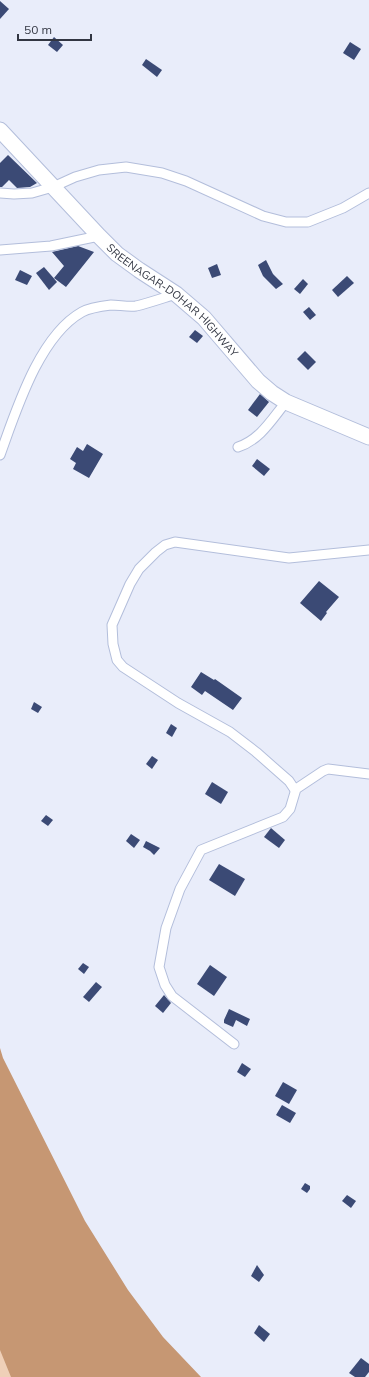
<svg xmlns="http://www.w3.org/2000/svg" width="369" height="1377" font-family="Mulish,sans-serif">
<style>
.green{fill:#efd0b8}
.water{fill:#c69773}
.building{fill:#3b4a75}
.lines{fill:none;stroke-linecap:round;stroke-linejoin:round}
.street-casing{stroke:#b3bedb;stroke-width:11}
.primary-casing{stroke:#b3bedb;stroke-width:17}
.street{stroke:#fff;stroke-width:9}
.primary{stroke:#fff;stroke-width:15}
.labels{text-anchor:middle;stroke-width:4;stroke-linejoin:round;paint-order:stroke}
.street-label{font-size:11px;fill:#323642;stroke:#e9edfa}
</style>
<rect width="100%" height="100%" fill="#e9edfa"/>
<polygon class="green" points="0,1344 12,1377 0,1377"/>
<polygon class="water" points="0,1048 3,1058 85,1221 128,1290 163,1337 201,1377 11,1377 0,1350"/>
<g class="building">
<polygon points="0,1 9,9 0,19"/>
<polygon points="54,37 63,45 57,52 48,45"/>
<polygon points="350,42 361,49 354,60 343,53"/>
<polygon points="146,59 162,70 157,77 142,65"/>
<polygon points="8,155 37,183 30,187 17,188 9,180 2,187 0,187 0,163"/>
<polygon points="78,246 94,252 66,287 54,278 64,266 52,252"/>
<polygon points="266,260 273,274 283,284 276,289 263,276 258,265"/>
<polygon points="217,264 221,275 212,278 208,268"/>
<polygon points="44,267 57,282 49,290 36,273"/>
<polygon points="20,270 32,276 27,285 15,280"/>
<polygon points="347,276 354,283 338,297 332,290"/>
<polygon points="303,279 308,284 300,294 294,289"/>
<polygon points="309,307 316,315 310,320 303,312"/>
<polygon points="195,330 203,336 197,343 189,337"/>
<polygon points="305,351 316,362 308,370 297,359"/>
<polygon points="260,394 269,402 257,417 248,410"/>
<polygon points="87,444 103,454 89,478 73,469 76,463 70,459 77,447 83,451"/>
<polygon points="257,459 270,469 264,476 252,466"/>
<polygon points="319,581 339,597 326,612 327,613 321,621 300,603"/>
<polygon points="201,672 214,680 215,679 242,698 233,710 205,691 202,695 191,687"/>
<polygon points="34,702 42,707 38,713 31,709"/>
<polygon points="171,724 177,728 172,737 166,733"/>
<polygon points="152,756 158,760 152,769 146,764"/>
<polygon points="212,782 228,792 221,804 205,794"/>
<polygon points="46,815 53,820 48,826 41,821"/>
<polygon points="271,828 285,840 279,848 264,837"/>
<polygon points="131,834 140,840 134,848 126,841"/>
<polygon points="146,841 160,848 154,855 150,851 143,847"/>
<polygon points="219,864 245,879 235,896 209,880"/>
<polygon points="83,963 89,967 84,974 78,969"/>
<polygon points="210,965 227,977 214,996 197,984"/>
<polygon points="96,982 102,987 89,1002 83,997"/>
<polygon points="164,995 171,1003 163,1013 155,1006"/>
<polygon points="229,1009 250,1019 247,1026 236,1020 233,1027 224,1023 224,1020"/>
<polygon points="242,1063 251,1069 245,1077 237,1072"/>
<polygon points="283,1082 297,1090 289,1104 275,1096"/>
<polygon points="282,1105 296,1113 290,1123 276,1115"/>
<polygon points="305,1183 310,1186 310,1189 307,1193 301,1189"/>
<polygon points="347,1195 356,1201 351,1208 342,1201"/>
<polygon points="257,1265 264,1275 259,1282 251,1276"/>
<polygon points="259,1325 270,1334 264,1342 254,1333"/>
<polygon points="361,1358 369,1364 369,1372 365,1377 355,1377 349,1373"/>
</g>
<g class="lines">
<defs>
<g id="street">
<polyline points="0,193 14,194 32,193 53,187 75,177 99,170 126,167 162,173 186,181 263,216 286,222 308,222 343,208 369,193"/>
<polyline points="0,250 51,246 99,236"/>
<path d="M238,447c22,-7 34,-28 48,-45"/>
<path d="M0,455c16,-44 39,-119 82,-143 7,-4 21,-6 29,-7 8,0 17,2 25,1 13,-3 27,-8 40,-12"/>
<polyline points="295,790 289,781 256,752 230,732 178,703 123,667 117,660 113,644 112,625 130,584 139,569 156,552 165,545 175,542 289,558 369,550"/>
<polyline points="234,1044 172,996 165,985 159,967 166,928 180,889 201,850 283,817 290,809 296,789 323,771 328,769 369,774"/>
</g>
<g id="primary">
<path id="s1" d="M0,130l99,106 18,18 22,16 37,24 28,24 54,63 14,12 14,9 83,35"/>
</g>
</defs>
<use href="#street" class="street-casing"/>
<use href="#primary" class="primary-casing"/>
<use href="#street" class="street"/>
<use href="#primary" class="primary"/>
</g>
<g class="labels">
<g class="street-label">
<text dy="4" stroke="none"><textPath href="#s1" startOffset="243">SREENAGAR-DOHAR HIGHWAY</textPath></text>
</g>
</g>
<path d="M18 34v6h73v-6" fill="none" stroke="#323642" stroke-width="2"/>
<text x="24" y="34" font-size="12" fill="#323642" stroke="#e9edfa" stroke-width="3" paint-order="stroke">50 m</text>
</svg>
